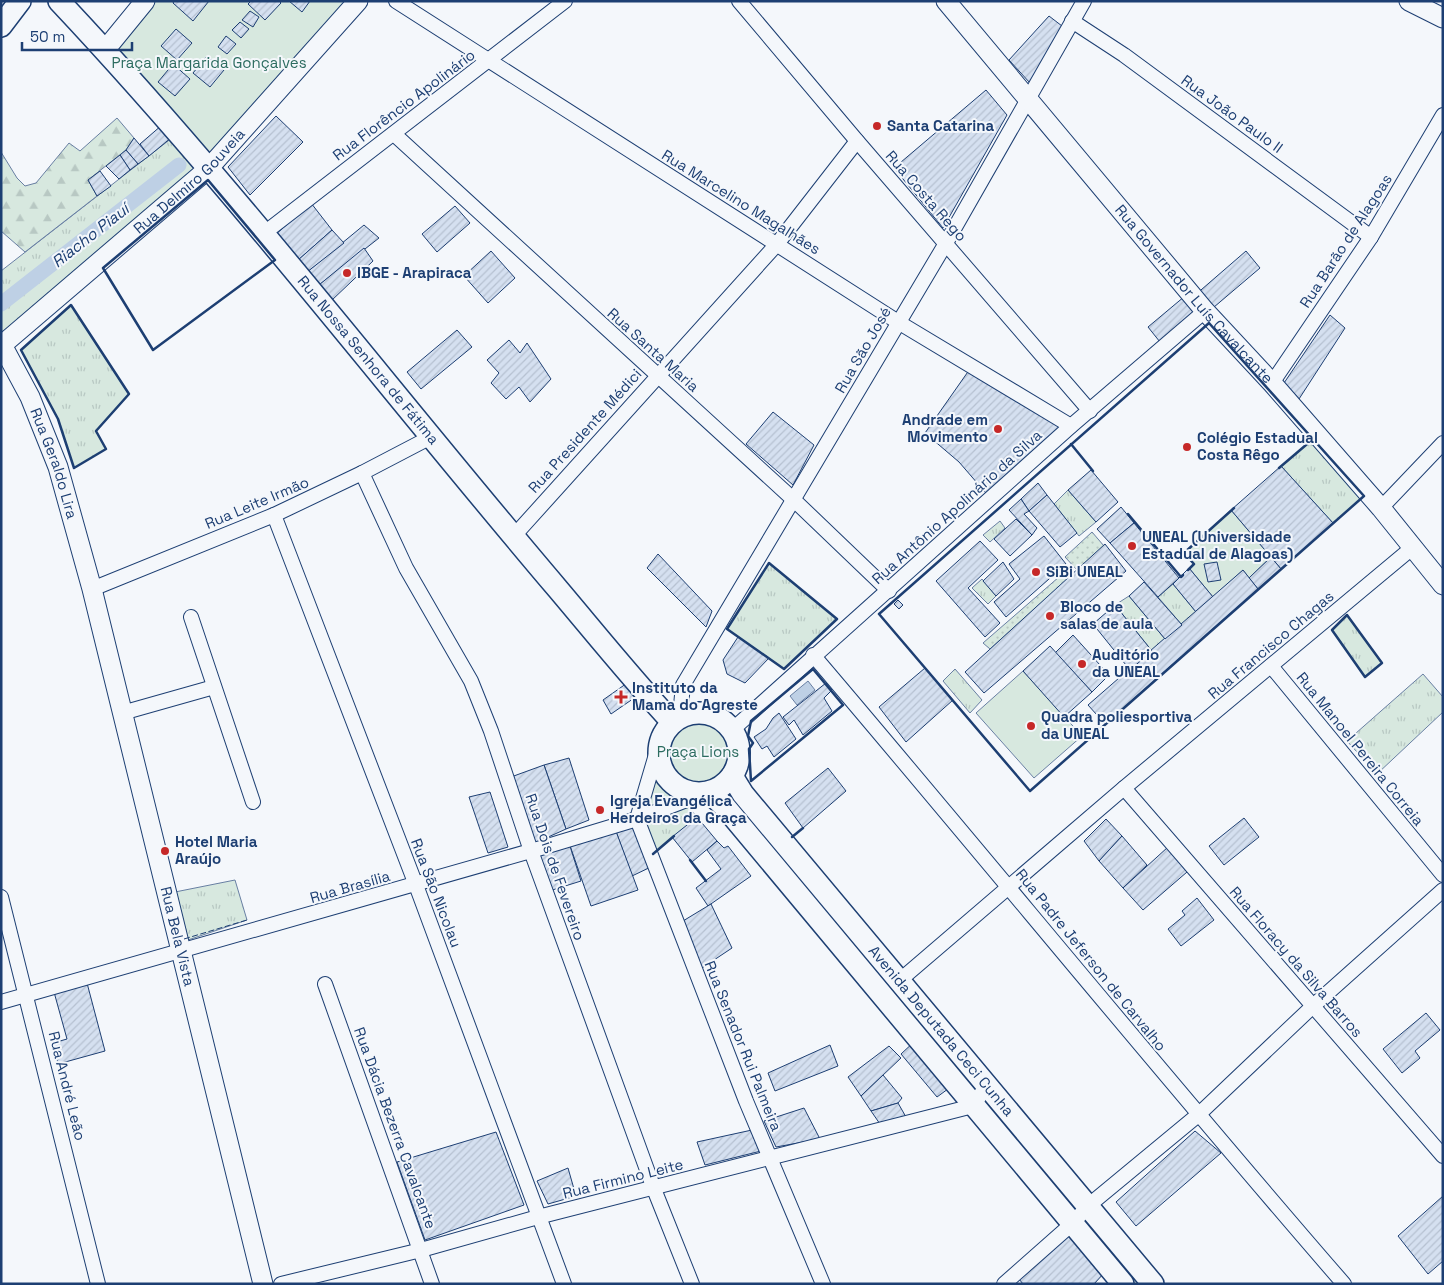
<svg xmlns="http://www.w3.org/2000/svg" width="1444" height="1285" font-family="'Space Grotesk',sans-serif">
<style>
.grass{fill:url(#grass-tufts);stroke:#687fa3}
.forest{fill:url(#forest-firs);stroke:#687fa3}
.park{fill:#d7e8df;stroke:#687fa3}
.garden{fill:url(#garden-dots);stroke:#687fa3}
.water{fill:#bed0e5;stroke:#687fa3}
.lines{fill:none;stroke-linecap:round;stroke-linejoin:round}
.canal{stroke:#bed0e5;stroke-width:15}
.building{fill:url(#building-hatch);stroke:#1d3f73}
.street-casing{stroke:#1d3f73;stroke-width:16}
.secondary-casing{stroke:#1d3f73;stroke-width:21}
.primary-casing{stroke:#1d3f73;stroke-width:24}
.street{stroke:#f4f7fb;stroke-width:14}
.secondary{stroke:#f4f7fb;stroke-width:19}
.primary{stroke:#f4f7fb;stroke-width:21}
.fence{stroke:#1d3f73;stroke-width:1;stroke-dasharray:6 2.5;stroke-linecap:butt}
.wall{stroke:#1d3f73;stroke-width:2.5}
.poi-dot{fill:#c62828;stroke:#f4f7fb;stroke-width:2}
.labels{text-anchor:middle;stroke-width:4;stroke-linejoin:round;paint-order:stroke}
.park-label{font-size:15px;fill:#2c6c60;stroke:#f4f7fb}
.street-label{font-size:15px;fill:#1d3f73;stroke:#f4f7fb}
.poi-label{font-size:15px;font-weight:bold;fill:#1d3f73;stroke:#f4f7fb;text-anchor:start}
.water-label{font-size:16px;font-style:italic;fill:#1d3f73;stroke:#f4f7fb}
</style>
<defs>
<pattern id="grass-tufts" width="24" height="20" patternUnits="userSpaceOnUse" patternTransform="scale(1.25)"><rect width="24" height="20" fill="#d7e8df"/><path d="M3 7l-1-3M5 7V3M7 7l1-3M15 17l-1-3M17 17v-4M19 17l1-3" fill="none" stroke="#b8c8c3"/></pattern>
<pattern id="forest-firs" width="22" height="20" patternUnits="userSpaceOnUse" patternTransform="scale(1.25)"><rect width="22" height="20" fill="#d7e8df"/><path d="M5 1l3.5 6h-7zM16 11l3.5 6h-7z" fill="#b8c8c3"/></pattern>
<pattern id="garden-dots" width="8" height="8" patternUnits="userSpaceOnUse" patternTransform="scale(1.25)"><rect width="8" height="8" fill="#d7e8df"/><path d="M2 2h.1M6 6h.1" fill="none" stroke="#b8c8c3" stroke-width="1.8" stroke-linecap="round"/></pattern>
<pattern id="building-hatch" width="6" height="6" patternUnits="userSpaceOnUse" patternTransform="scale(1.25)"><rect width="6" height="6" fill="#d5e0f0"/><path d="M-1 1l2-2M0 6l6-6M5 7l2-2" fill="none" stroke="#b6c1d1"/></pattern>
</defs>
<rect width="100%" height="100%" fill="#f4f7fb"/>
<g class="grass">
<polygon points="177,134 208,169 1,343 1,271"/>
<polygon points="71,305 129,394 96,431 106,449 74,468 58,419 21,350"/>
<polygon points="1313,439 1364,496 1333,523 1281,466"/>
<polygon points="1068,490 1096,522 1079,536 1054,504"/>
<polygon points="1000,521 1005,528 990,542 983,535"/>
<polygon points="769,563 837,619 784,669 727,629"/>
<polygon points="982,579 996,596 988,604 972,588"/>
<polygon points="1173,584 1196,612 1182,625 1158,597"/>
<polygon points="1129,596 1165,639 1152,651 1115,605"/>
<polygon points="1347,615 1382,663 1365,677 1332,630"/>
<polygon points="955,669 982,700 970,713 943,681"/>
<polygon points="1423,674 1443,697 1443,712 1377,774 1347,741"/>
<polygon points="684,801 697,817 651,856 637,819"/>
<polygon points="235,880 247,920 185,941 175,892"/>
</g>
<polygon class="forest" points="117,118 134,138 126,150 88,180 97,196 25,252 1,231 1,152 17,178 25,186 36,183 69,143 80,151"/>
<g class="park">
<polygon points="142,1 348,1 207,161 109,38"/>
<polygon points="1231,510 1271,557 1249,578 1243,570 1213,597 1189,568 1194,564 1184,553"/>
<polygon points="1023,671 1082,736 1034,778 976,713"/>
<path d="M703,712c33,9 42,34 29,64l421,508h-30l-414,-492 -72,27 28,-89 15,-14z"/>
</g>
<g class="garden">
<polygon points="1092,532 1104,546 1077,570 1065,557"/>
<polygon points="1067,570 1071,576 990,649 983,643"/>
</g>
<polygon class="water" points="808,681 815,690 797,705 790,696"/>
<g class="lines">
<polyline class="canal" points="1,304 179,165"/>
</g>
<g class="building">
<polygon points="174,1 209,1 193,21 173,3"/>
<polygon points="251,1 279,1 281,3 265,20 248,4"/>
<polygon points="289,1 310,1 302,12"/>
<polygon points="250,11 259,17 253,27 242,20"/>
<polygon points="1049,16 1062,26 1030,83 1009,60"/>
<polygon points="240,22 249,29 241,38 232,30"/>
<polygon points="176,29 192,43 177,60 161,46"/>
<polygon points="226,36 236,44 227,54 218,47"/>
<polygon points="207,56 224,70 210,87 193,73"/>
<polygon points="173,64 190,79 175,96 158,82"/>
<polygon points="986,90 1007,115 943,228 894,168"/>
<polygon points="276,116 303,142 250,195 228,167"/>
<polygon points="162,125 172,137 149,156 140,144"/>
<polygon points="134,138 149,156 138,164 126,150"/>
<polygon points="126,150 138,164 130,170 120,155"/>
<polygon points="120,155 130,170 119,179 106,166"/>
<polygon points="100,171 111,186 97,196 88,180"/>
<polygon points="311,203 332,230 297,261 274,236"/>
<polygon points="455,206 470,223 437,252 422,234"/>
<polygon points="364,225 379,238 319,285 307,272"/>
<polygon points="332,230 344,243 307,272 297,261"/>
<polygon points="364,248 373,261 331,301 319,285"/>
<polygon points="491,251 515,278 488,303 464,276"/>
<polygon points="1246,251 1260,268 1207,313 1194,296"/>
<polygon points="1191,291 1205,311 1164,347 1148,327"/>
<polygon points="1330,315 1345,328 1299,399 1284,383"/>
<polygon points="457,330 472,347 421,389 407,372"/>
<polygon points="509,340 520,353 527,343 551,379 530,402 519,387 506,399 491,383 499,373 487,360"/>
<polygon points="972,366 1071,426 991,499 959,462 925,433"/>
<polygon points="773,412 814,445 793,485 746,444"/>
<polygon points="1281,466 1333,523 1281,569 1231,510"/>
<polygon points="1091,470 1118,502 1096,522 1068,490"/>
<polygon points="1038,483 1047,495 1029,511 1021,499"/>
<polygon points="1047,495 1077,533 1060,547 1029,511"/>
<polygon points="1021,499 1029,511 1024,514 1037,528 1032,535 1009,510"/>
<polygon points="1121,507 1134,523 1110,543 1097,529"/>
<polygon points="1016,519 1032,535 1010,556 994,539"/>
<polygon points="1134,523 1179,578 1158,597 1110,543"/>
<polygon points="1044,536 1066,564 1006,617 994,602 1020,579 1009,564"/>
<polygon points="980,541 998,560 968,588 1000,623 985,637 936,581"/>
<polygon points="1105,544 1126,571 984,693 965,672"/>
<polygon points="658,554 712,611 706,627 647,568"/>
<polygon points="1271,557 1281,569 1258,589 1249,578"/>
<polygon points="1003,562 1014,579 996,596 983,581"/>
<polygon points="1217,562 1221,580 1208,582 1204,564"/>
<polygon points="1189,568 1213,597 1196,612 1173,584"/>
<polygon points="1243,570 1258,589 1105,724 1088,705"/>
<polygon points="1144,582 1182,625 1165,639 1129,596"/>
<polygon points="898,600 903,605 899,609 894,604"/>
<polygon points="1115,605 1152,651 1130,670 1093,624"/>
<polygon points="1073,635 1109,675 1092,692 1055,653"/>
<polygon points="738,637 769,658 745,683 727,674 723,660"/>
<polygon points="1050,646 1092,692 1064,717 1023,671"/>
<polygon points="925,668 953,700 906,742 879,707"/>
<polygon points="630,681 640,694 611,714 603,700"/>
<polygon points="826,683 832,690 824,698 832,711 803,735 794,720 789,725 783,717"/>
<polygon points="779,713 796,739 774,757 767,746 762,749 754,737 766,729 773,718"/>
<polygon points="569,758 589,820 566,829 544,765"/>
<polygon points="544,765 566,829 535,843 511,777"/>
<polygon points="828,768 846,791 803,828 785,803"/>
<polygon points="490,792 508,847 488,853 469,797"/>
<polygon points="697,817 717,841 692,862 672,837"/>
<polygon points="1244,818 1259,837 1224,865 1209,846"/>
<polygon points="637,819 655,865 632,876 614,826"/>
<polygon points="1106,819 1122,836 1099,861 1084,841"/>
<polygon points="614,826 638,890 591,906 568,840"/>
<polygon points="1122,836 1147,865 1123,888 1099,861"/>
<polygon points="568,840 581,881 546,892 531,851"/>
<polygon points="717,841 724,848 728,846 751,876 708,906 696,888 721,869 707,850"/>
<polygon points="1168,847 1187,872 1143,910 1123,888"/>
<polygon points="1197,898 1214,920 1181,946 1168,929 1185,915 1182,911"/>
<polygon points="711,904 732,948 696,972 678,924"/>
<polygon points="87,983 105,1051 58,1064 53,1043 67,1039 54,992"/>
<polygon points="1426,1013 1440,1030 1415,1051 1420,1058 1402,1073 1383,1049"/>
<polygon points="915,1041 952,1086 937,1097 901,1054"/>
<polygon points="830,1045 838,1066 775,1091 768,1073"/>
<polygon points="889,1046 901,1058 861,1096 848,1077"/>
<polygon points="883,1075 902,1098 898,1103 871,1111 861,1096"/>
<polygon points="898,1103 906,1117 880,1124 871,1111"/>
<polygon points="804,1108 820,1139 776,1147 764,1121"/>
<polygon points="752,1130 761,1151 705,1165 697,1142"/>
<polygon points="1195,1131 1221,1153 1136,1226 1116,1202"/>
<polygon points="496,1132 524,1205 425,1240 397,1162"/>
<polygon points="568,1168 576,1196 548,1204 537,1181"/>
<polygon points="1443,1196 1443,1261 1428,1274 1398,1236"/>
<polygon points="1073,1223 1105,1272 1094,1284 1023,1284 1019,1279"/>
</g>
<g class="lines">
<defs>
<g id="street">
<polyline points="396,1 898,322 1071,426"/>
<polyline points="739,1 857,141 1090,411"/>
<polyline points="1072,21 1124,55 1371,237"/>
<polyline points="394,134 794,500 889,591"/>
<polyline points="263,234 565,1"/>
<polyline points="1272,383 1371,237 1443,115"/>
<polyline points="362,473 406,568 471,681 491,731 531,851 654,1189 692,1284"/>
<polyline points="1381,508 1443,443"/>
<polyline points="274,515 416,885 564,1284"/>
<polyline points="513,537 777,244 857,141"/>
<polyline points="92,589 274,515 362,473 431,437"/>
<polyline points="191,617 253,802"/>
<path d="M813,655c178,209 351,422 531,629"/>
<polyline points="1271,666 1443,875"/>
<polyline points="122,713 214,687"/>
<polyline points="680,716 683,685 946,243 1084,1"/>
<polyline points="732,730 1071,426 1205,311"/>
<polyline points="1124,788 1443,1156"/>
<polyline points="637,819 746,1101 823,1284"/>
<polyline points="637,819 660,741"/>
<polyline points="1,897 98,1284"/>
<polyline points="899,981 1124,788 1412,548"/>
<polyline points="325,984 432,1284"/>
<polyline points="1,1002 541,848 637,819 705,793"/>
<polyline points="281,1284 421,1250 538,1217 973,1106 987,1085"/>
<polyline points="1004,1284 1073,1223 1088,1206 1198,1115 1313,1006 1443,890"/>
</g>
<g id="secondary">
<path id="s1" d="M946,1l259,310 67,72 109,125 62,77"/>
<polyline points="1409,1 1443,18"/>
<polyline points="105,50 145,1"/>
<path id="s2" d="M1,343l29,54 28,70 34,122 171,695"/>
<path id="s3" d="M2,345l206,-176 150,-168"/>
</g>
<g id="primary">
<path id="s4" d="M59,1c176,187 332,392 498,587 38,45 75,91 115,134"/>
<polyline points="1,26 20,1"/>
<circle cx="699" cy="753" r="40"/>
<path id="s5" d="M732,776l11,18 410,490"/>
<path d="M709,792l17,16c133,158 265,317 397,476"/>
</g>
</defs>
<use href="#street" class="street-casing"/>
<use href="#secondary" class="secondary-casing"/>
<use href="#primary" class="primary-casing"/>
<use href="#street" class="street"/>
<use href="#secondary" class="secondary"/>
<use href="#primary" class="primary"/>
<polyline class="fence" points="184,939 247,920"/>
<g class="wall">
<polygon points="208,180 275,260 153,350 103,268"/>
<polygon points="71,305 129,394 96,431 106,449 74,468 58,419 21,350"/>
<polygon points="1209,323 1364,496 1030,791 879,614"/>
<polyline points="1071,444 1093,471"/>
<polyline points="1279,468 1313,439"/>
<polyline points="1128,514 1181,577 1183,575"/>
<polygon points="769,563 837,619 784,669 727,629"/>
<polyline points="1188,570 1194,564 1184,553 1234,508"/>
<polygon points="1347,615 1382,663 1365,677 1332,630"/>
<polygon points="813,669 843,705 751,781 749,749 753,743 748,736 751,721"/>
<polyline points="792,837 803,828"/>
<polyline points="653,854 674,836"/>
<polyline points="690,860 706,881"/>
</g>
</g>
<g class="poi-dot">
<circle cx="877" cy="126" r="5"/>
<circle cx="347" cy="273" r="5"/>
<circle cx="998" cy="429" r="5"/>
<circle cx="1187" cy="447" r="5"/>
<circle cx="1132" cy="546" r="5"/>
<circle cx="1036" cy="572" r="5"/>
<circle cx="1050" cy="616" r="5"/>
<circle cx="1082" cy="664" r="5"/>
<path d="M618.5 689.5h5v5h5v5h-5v5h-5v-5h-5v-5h5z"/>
<circle cx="1031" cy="726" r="5"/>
<circle cx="600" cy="810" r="5"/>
<circle cx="165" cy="851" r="5"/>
</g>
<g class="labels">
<g class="park-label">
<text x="209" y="68">Praça Margarida Gonçalves</text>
<text x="698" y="757">Praça Lions</text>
</g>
<g class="street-label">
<text transform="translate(404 105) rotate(-37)" y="5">Rua Florêncio Apolinário</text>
<text transform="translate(1232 114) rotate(36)" y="5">Rua João Paulo II</text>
<text dy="5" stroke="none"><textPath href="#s3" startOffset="249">Rua Delmiro Gouveia</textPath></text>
<text transform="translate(926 196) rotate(49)" y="5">Rua Costa Rego</text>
<text transform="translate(741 202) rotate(32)" y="5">Rua Marcelino Magalhães</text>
<text transform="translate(1346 241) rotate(-57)" y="5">Rua Barão de Alagoas</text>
<text dy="5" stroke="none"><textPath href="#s1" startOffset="384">Rua Governador Luís Cavalcante</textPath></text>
<text transform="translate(653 350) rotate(42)" y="5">Rua Santa Maria</text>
<text transform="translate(863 350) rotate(-60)" y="5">Rua São José</text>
<text dy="5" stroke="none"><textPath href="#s4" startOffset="474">Rua Nossa Senhora de Fátima</textPath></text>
<text transform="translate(585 431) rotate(-48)" y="5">Rua Presidente Médici</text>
<text dy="5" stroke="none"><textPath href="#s2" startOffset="132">Rua Geraldo Lira</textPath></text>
<text transform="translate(257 503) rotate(-23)" y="5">Rua Leite Irmão</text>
<text transform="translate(957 507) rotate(-42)" y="5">Rua Antônio Apolinário da Silva</text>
<text transform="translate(1271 645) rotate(-40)" y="5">Rua Francisco Chagas</text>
<text transform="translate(1360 749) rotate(51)" y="5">Rua Manoel Pereira Correia</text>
<text transform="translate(555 867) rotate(71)" y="5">Rua Dois de Fevereiro</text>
<text transform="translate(350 887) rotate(-16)" y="5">Rua Brasília</text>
<text transform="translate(436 893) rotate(69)" y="5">Rua São Nicolau</text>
<text dy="5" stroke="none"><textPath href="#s2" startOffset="621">Rua Bela Vista</textPath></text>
<text transform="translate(1091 960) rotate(51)" y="5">Rua Padre Jeferson de Carvalho</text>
<text transform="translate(1296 962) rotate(49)" y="5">Rua Floracy da Silva Barros</text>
<text dy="5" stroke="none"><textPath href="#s5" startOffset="330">Avenida Deputada Ceci Cunha</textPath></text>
<text transform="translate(743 1046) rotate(68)" y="5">Rua Senador Rui Palmeira</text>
<text transform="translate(67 1086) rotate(76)" y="5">Rua André Leão</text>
<text transform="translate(395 1128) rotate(70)" y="5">Rua Dácia Bezerra Cavalcante</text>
<text transform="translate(623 1179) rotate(-14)" y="5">Rua Firmino Leite</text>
</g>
<g class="poi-label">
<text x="887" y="131">Santa Catarina</text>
<text x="357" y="278">IBGE - Arapiraca</text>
<text x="988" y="425" text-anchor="end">Andrade em<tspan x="988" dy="17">Movimento</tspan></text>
<text x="1197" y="443">Colégio Estadual<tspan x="1197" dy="17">Costa Rêgo</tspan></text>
<text x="1142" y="542">UNEAL (Universidade<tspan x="1142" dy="17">Estadual de Alagoas)</tspan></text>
<text x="1046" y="577">SiBi UNEAL</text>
<text x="1060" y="612">Bloco de<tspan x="1060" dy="17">salas de aula</tspan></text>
<text x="1092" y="660">Auditório<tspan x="1092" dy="17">da UNEAL</tspan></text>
<text x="632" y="693">Instituto da<tspan x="632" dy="17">Mama do Agreste</tspan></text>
<text x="1041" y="722">Quadra poliesportiva<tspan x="1041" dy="17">da UNEAL</tspan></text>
<text x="610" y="806">Igreja Evangélica<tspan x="610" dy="17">Herdeiros da Graça</tspan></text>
<text x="175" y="847">Hotel Maria<tspan x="175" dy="17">Araújo</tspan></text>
</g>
<g class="water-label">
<text transform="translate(90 235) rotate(-38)" y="6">Riacho Piauí</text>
</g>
</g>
<rect width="1444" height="1285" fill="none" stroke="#1d3f73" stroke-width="5"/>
<path d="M22 42v8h110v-8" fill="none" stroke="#1d3f73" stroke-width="2.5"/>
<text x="30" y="42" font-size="15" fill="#1d3f73" stroke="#f4f7fb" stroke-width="4" paint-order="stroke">50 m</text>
</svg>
